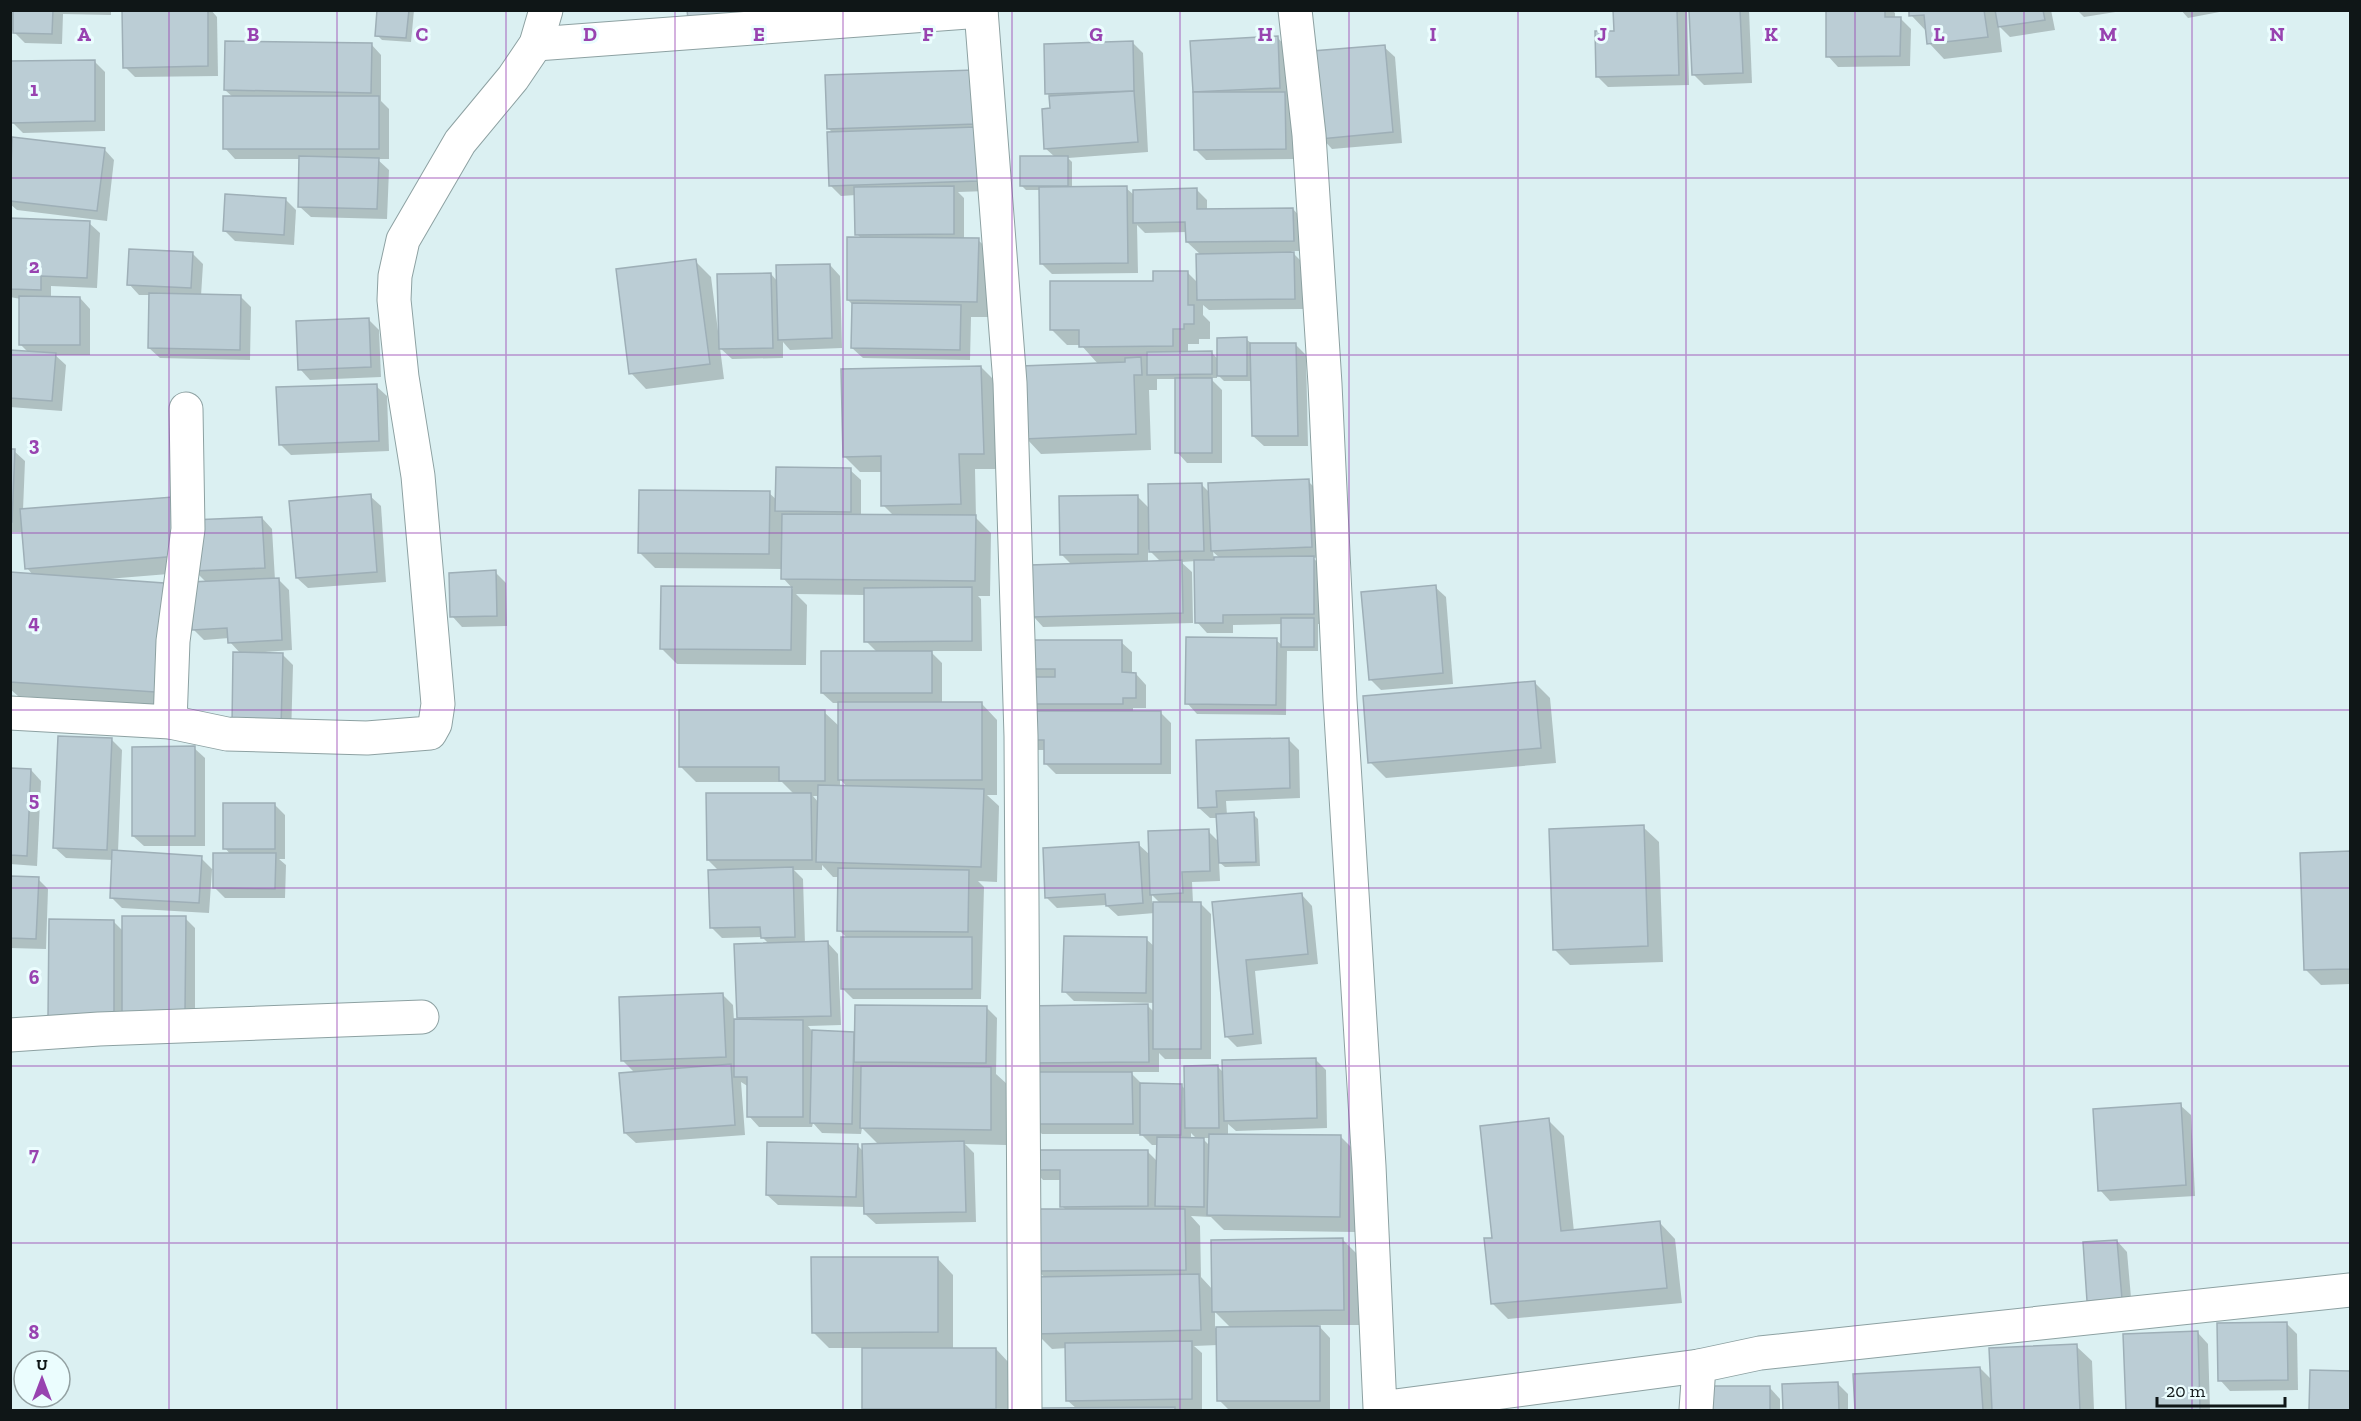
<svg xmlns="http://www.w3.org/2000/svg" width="2361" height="1421" font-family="'Zilla Slab',serif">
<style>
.shadow{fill:#0003;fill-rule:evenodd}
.building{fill:#bbcdd5;stroke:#9eafb7;stroke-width:1.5}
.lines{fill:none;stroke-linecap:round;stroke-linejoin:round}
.minor-casing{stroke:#8da1a2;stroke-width:35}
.minor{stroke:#fff;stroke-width:33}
.grid{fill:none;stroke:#9843b0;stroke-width:1.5;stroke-opacity:0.55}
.grid-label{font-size:20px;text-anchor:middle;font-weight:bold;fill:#9843b0;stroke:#ebfdfe;stroke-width:6;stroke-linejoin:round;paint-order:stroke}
</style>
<rect width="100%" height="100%" fill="#dbf0f2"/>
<g class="shadow">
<polygon points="10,10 111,10 111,15 63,14 62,44 25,43 12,30 10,32"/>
<polygon points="124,10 211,10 217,17 218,76 135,77 125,67"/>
<polygon points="379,10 414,10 411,42 382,40 377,35"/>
<polygon points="1043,10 1110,10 1045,12"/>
<polygon points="1615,10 1687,10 1689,85 1608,87 1598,77 1616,32"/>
<polygon points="1690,10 1749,10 1752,83 1704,85 1694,75"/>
<polygon points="1827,10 1892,10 1895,13 1895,18 1900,18 1911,29 1910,66 1838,67 1828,56"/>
<polygon points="1910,10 2051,10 2055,30 2010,37 1999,26 2002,52 1944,59 1929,43 1927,32 1911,15"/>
<polygon points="2077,10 2128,10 2084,17"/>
<polygon points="2181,10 2230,10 2188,18"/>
<polygon points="1277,37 1287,48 1296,159 1206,160 1195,149 1192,42"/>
<polygon points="1132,42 1143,53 1148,152 1068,158 1072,162 1072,188 1126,188 1134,195 1197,190 1207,200 1207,211 1293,209 1303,220 1304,251 1291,251 1304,264 1304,309 1209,310 1203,305 1203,315 1210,322 1210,339 1199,339 1199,344 1188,344 1188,353 1212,353 1219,360 1246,339 1251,343 1295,344 1306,355 1308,446 1264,446 1253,436 1252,381 1224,381 1217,374 1217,378 1210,378 1222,390 1222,463 1187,463 1177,452 1177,379 1157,379 1157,390 1149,390 1151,450 1041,454 1026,438 1099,365 1081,345 1067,345 1051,329 1154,282 1187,272 1198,283 1201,255 1187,242 1187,232 1145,233 1137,225 1138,273 1052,274 1042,264 1041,190 1026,190 1021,185 1055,157 1045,148 1051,110 1050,97 1047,93"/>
<polygon points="371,44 381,55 381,101 389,109 389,159 377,159 389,170 387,219 311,217 300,207 301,159 235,159 225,148 234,98 225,90"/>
<polygon points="1384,47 1395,57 1402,143 1332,149 1322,138"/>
<polygon points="94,61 105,72 105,131 23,133 10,120 10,64"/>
<polygon points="973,71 988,191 958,192 964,198 964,240 978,240 994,255 992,317 971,317 970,360 863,358 852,348 853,305 848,300 861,238 857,234 856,195 841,196 830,185 833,133 828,128"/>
<polygon points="14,138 104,149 114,160 107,221 17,210 10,204 10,164"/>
<polygon points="286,200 296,210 294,245 235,241 225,231"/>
<polygon points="10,220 89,223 100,233 97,288 51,286 51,298 80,298 90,309 90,355 55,355 66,365 62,411 10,407 10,351 29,353 20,344 21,299 10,297"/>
<polygon points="192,253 203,264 201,296 240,296 251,307 250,360 160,358 149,348 150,295 139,295 129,284"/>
<polygon points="695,261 711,277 718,331 771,274 778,282 830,265 840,276 842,348 790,350 783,342 783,358 732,359 720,348 724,379 646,389 631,373"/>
<polygon points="368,319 379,330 381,377 310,380 300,369"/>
<path d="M981,367l16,16 2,86h-24l1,49 15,15 -1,63h-12l3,3 1,52h-52l12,12v41h40l15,16v75h-10l12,11 -2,76 -19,-1 6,6 -3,112h-128l-11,-11 5,-50 -8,-8v-53h-6l-11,-12v5h-28l9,9 2,65 23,-1 10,11 3,71 -33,1 5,6 43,1 131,-25 10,10 -1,56 11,10 -1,61 -41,-1 9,9 2,69 -100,2 -11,-10v-7l-87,-2 -11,-10 90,-50 7,7 15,-7 -17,-17 -1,6 -39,-1 -9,-10 -1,4h-53l-10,-11v-29l-8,-5 4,53 -109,8 -11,-10 10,-60 -12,-12 99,-67 11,11 1,16h5l-3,-75 34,-1 -8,-8 -40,1 -11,-11 8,-56 -11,-11 86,-66 -12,-12h-86l-16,-16 144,-54 16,15v-24h-7l-11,-10 55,-41 -11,-11 -1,-46 -69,-1 11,11 -1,60 -129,-1 -16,-16 1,-61 131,2 -10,-11v-9l-128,-1 -16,-16 130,-59 8,7 73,-30 11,10v36h33l-11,-11 -1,-33h-22l-16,-16zM840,779l7,8h-7zM813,796h6v7z"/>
<polygon points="376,386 387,396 389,451 291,455 280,444"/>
<polygon points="10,450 14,451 25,461 23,510 191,542 262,518 272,529 275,580 279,580 289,590 292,650 265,652 265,654 282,654 293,665 291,738 241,654 230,642 229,638 204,640 193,629 207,583 193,569 193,572 107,579 170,707 18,696 10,689 10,574 33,575 27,568 24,532 10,532"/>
<path d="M1308,481l11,11 2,65 -8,1 11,10v56h-6v27h-31l-1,64 -89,-1 -10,-11 89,-63 7,6v-22l-50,1v8h-26l-10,-11 -1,-61 -15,1 11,10 1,51 -150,4 -10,-11 39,-51 -11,-11 76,-58 13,13 52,-24 8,8zM1148,549l13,13h-13zM1213,552l7,6 -6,1z"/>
<polygon points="370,496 381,506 386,582 308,588 297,578"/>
<polygon points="495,572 506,583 507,626 462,627 452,616"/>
<polygon points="1435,587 1446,597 1453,684 1381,690 1371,680"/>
<polygon points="1121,642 1132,652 1132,674 1136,674 1146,685 1146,708 1133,708 1133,712 1160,712 1171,723 1171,774 1056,774 1045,763 1045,750 1034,750 1024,669"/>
<polygon points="1535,683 1550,698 1556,763 1386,778 1370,762"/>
<path d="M1288,739l11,11 1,48 -74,3 1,14 26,-1 5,5 2,47 -35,1 -6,-5 1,19 -28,1 1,21h7l11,11v145h-46l-6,-6v19h-29l13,13h38l5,5 31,-24 7,7 91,-14 11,11 1,58 -91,3 -8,-7v12h112l16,16 -1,80 -131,-2 -13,-13 -20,-1 9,10 1,51 12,13 129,-51 16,16 1,70h-41l12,13v72h-101l-10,-10 -1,-55 -24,1 8,7v56l-162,1 37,-1 -10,-9v-52l-15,1 -16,-16 9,-55 -8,-8 30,-59 -5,-5v-26h-19l-10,-11 114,-18 11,11v-17h-6l-11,-11h-99l-11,-10 -3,-61 120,-57 7,7 1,-10 -82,-2 -10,-10 82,-52 9,8v-34l-37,3 -12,-11 -49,3 -10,-10 91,-54 12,11 58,-24 11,11 -1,-24h-8l-11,-10 -2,-66zM1152,895l8,8h-8zM1191,1133l7,7 -7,-1zM1202,1138h8v8zM1215,1312l16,16h-16z"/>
<polygon points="112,740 122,750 118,852 201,858 213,870 212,870 209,913 122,908 111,897 113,860 66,858 55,848"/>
<polygon points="194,748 205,758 205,846 144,846 133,836"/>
<polygon points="10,769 31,770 41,781 37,866 10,864"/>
<polygon points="274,804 285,815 285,859 279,859 286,865 285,898 225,898 214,887 231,855 225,848"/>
<polygon points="1643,827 1659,842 1663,962 1570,965 1554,949"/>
<polygon points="2350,853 2350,984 2321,985 2306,970 2301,855"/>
<polygon points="10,878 38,879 48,889 46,949 10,948"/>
<polygon points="1302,895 1312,906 1318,964 1255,971 1262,1044 1237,1047 1226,1036 1214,903"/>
<polygon points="185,918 195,928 195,1022 60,1025 113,921 124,932"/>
<polygon points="2180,1105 2191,1115 2195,1196 2110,1201 2100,1190"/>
<polygon points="1548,1120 1564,1136 1574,1232 1660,1223 1675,1239 1682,1303 1508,1319 1492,1303 1494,1239"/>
<polygon points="2117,1241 2127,1252 2132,1309 2099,1311 2088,1300"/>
<polygon points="938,1259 953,1275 953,1349 996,1349 1011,1365 1011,1410 866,1410 864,1408 864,1348 829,1348 813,1332"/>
<polygon points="2287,1324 2297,1334 2298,1390 2230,1391 2220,1380"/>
<polygon points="2198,1333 2208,1344 2210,1410 2127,1410 2125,1336"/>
<polygon points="2076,1346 2092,1361 2094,1410 1857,1410 1855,1375 1980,1368 1992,1380"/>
<polygon points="2311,1371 2350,1372 2350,1410 2311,1410"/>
<polygon points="1837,1383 1848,1394 1848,1410 1785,1410 1784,1386"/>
<polygon points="1770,1388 1780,1399 1780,1410 1709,1410"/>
</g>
<g class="building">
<polygon points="13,10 53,10 52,34 13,33"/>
<polygon points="122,10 208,10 208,66 123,68"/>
<polygon points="377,10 409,10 406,38 375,36"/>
<polygon points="687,10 801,10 688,19"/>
<polygon points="1613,10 1677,10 1679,75 1596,77 1595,31 1614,31"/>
<polygon points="1689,10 1740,10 1743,73 1692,75"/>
<polygon points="1826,10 1885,10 1885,17 1901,17 1900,56 1826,57"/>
<polygon points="1909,10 1984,10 1988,37 1927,44 1924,15 1909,16"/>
<polygon points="1995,10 2043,10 2045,20 1998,27"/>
<polygon points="1278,36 1280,88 1193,92 1190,41"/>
<polygon points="225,41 372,43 371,93 224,90"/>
<polygon points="1133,41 1134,91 1045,94 1044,44"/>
<polygon points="1385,45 1393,132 1320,139 1312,51"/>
<polygon points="95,60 95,121 11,123 10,61"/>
<polygon points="974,70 976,124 827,129 825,75"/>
<polygon points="1134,91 1138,142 1044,149 1042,109 1050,108 1049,96"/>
<polygon points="1193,92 1285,92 1286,149 1194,150"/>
<rect x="223" y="96" width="156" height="53"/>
<polygon points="976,127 978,181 829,186 827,132"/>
<polygon points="12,137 105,148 97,211 10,201"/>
<polygon points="299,156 379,158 377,209 298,207"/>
<rect x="1020" y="156" width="48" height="30"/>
<polygon points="954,186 954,234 855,235 854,187"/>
<polygon points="1127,186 1128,263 1040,264 1039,187"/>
<polygon points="1197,188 1197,209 1293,208 1294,241 1186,242 1185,222 1133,223 1133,190"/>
<polygon points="225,194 286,198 284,235 223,231"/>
<polygon points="10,218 90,221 87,278 41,276 41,290 10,289"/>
<polygon points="847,237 979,238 977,302 847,300"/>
<polygon points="129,249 193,252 191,288 127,285"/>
<polygon points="1294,252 1295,299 1197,300 1196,254"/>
<polygon points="696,259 710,364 629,374 616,269"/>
<polygon points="830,264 832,338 778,340 776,265"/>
<polygon points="1153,271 1188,271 1188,305 1194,305 1194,324 1184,324 1184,329 1173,329 1173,346 1079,347 1079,330 1050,330 1050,281 1153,281"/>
<polygon points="771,273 773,348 719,349 717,274"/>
<polygon points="149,293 241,295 240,350 148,348"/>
<polygon points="19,296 80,297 80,345 19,345"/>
<polygon points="852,303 961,305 960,350 851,348"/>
<polygon points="369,318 371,367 298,370 296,321"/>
<polygon points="1247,337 1247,376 1217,376 1217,338"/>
<polygon points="1250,343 1296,343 1298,436 1252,436"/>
<polygon points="10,350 56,353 52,401 10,398"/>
<polygon points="1212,351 1212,374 1147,375 1147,352"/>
<polygon points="1141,357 1142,375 1134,375 1136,434 1024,439 1021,366 1125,362 1125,358"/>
<polygon points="981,366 984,454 959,454 961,504 881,506 881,456 843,457 841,369"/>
<rect x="1175" y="378" width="37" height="75"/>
<polygon points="377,384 379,441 279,445 276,387"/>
<polygon points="10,449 15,449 12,522 10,522"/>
<polygon points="776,467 851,468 851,512 775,511"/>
<polygon points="1309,479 1312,547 1211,551 1208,483"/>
<polygon points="1202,483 1204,551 1149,552 1148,484"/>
<polygon points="639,490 770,491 769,554 638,553"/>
<polygon points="371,494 377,572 296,578 289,501"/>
<polygon points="1138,495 1138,554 1060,555 1059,496"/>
<polygon points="173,497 178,556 25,569 20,509"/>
<polygon points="782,514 976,515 975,581 781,579"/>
<polygon points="262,517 265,568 193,571 191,520"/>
<polygon points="1314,556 1314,614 1223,615 1223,623 1195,623 1194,560 1214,560 1214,557"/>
<polygon points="1182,560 1183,613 1031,617 1030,565"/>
<polygon points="496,570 497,616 450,617 449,573"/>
<polygon points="10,572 164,583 155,692 10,682"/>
<polygon points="279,578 282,640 228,643 227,628 192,630 190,582"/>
<polygon points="1436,585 1443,673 1369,680 1361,592"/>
<polygon points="661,586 792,587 791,650 660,649"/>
<polygon points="972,587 972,641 864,642 864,588"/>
<rect x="1281" y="618" width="33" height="29"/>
<polygon points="1186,637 1277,638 1276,705 1185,704"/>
<polygon points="1023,640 1122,640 1122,672 1136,673 1136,698 1123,698 1123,704 1024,704 1024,677 1055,677 1055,669 1023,669"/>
<rect x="821" y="651" width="111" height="42"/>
<polygon points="233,652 283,653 281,728 232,726"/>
<polygon points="1535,681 1541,748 1368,763 1363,696"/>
<rect x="838" y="702" width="144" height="78"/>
<polygon points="679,710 825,710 825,781 779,781 779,767 679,767"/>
<polygon points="1022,711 1161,711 1161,764 1044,764 1044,740 1022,740"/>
<polygon points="58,736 112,738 107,850 53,848"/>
<polygon points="1289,738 1290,788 1216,791 1217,807 1198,808 1196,740"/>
<polygon points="195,746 195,836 132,836 132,747"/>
<polygon points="10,768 31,769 27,856 10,855"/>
<polygon points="818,785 984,789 981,867 816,862"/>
<polygon points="706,793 811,793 812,860 707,860"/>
<rect x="223" y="803" width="52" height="46"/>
<polygon points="1254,812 1256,862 1219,863 1216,814"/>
<polygon points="1644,825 1648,946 1553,950 1549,829"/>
<polygon points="1209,829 1210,871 1182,872 1183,893 1150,895 1148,831"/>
<polygon points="1139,842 1143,903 1106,906 1105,894 1045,898 1043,848"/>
<polygon points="112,850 202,856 199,903 110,898"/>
<polygon points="2350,851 2350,969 2304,970 2300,853"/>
<polygon points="213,853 276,853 275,889 213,888"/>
<polygon points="793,867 795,937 761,938 760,927 710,928 708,870"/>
<polygon points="838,868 969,870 968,932 837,931"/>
<polygon points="10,876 39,877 36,939 10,938"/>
<polygon points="1302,893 1308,954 1246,960 1253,1034 1225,1037 1212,902"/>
<rect x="1153" y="902" width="48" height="147"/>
<polygon points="122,916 186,916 185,1012 122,1012"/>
<polygon points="49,919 114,920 114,1016 48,1016"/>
<polygon points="1064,936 1147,937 1146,993 1062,992"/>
<rect x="841" y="937" width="131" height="52"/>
<polygon points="828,941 831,1016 737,1018 734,944"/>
<polygon points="723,993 726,1057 621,1061 619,997"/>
<polygon points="1148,1004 1149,1062 1027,1063 1025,1006"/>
<polygon points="855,1005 987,1006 986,1063 854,1062"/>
<polygon points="734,1019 803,1020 803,1117 747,1117 747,1077 734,1077"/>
<polygon points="812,1030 854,1032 852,1124 810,1123"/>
<polygon points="1316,1058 1317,1118 1224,1121 1222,1060"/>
<polygon points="731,1064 735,1125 624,1133 619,1073"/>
<polygon points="1218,1065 1219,1128 1185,1128 1184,1066"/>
<polygon points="861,1066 991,1067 991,1130 860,1128"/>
<polygon points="1030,1072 1132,1072 1133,1124 1030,1124"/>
<polygon points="1140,1083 1182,1084 1181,1135 1140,1135"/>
<polygon points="2181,1103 2186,1185 2098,1191 2093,1109"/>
<polygon points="1549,1118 1561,1231 1660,1221 1667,1288 1491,1304 1484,1238 1492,1238 1480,1126"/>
<polygon points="1209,1134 1341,1135 1340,1217 1207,1215"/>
<polygon points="1157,1137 1204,1138 1204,1207 1155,1206"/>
<polygon points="964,1141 966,1212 864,1214 862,1144"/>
<polygon points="767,1142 858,1144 856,1197 766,1195"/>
<polygon points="1030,1150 1148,1150 1148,1206 1060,1207 1060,1170 1031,1170"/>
<polygon points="1035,1209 1185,1209 1186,1270 1035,1271"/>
<polygon points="1343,1238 1344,1310 1212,1312 1211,1240"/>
<polygon points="2117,1240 2122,1299 2087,1301 2083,1242"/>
<polygon points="811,1257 938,1257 938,1332 812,1333"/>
<polygon points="1199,1274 1201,1330 1035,1334 1033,1277"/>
<polygon points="2287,1322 2288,1380 2218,1381 2217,1323"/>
<polygon points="1320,1326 1320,1401 1217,1401 1216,1327"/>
<polygon points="2198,1331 2200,1410 2126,1410 2123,1334"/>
<polygon points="1192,1341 1192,1399 1066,1401 1065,1343"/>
<polygon points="2077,1344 2080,1410 1992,1410 1989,1348"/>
<rect x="862" y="1348" width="134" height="61"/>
<polygon points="1980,1367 1983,1410 1855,1410 1853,1374"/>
<polygon points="2310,1370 2350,1371 2350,1410 2309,1410"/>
<polygon points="1838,1382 1839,1410 1783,1410 1782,1384"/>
<rect x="1707" y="1386" width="63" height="24"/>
<polygon points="1175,1407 1175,1410 1038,1410 1038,1408"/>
</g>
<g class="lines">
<defs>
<g id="minor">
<polyline points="981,10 1010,383 1021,736 1025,1410"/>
<polyline points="1295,10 1309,135 1325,384 1340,700 1369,1166 1380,1408 1699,1366"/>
<polyline points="536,44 981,11"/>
<polyline points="10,713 170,722 227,734 367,738 430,733 435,724 438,704 418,476 402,377 394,300 395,276 403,240 460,142 513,78 536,44 546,10"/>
<polyline points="170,722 173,641 188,529 186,409"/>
<polyline points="10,1035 99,1029 422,1017"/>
<polyline points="1696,1410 1699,1366 1760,1353 2350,1290"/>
</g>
</defs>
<use href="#minor" class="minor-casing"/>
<use href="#minor" class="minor"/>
</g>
<path class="grid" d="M169,10v1400M337,10v1400M506,10v1400M675,10v1400M843,10v1400M1012,10v1400M1180,10v1400M1349,10v1400M1518,10v1400M1686,10v1400M1855,10v1400M2024,10v1400M2192,10v1400M10,178h2340M10,355h2340M10,533h2340M10,710h2340M10,888h2340M10,1066h2340M10,1243h2340"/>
<g class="grid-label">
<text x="84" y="41">A</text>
<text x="253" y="41">B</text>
<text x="422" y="41">C</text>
<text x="590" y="41">D</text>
<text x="759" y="41">E</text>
<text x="928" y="41">F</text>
<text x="1096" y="41">G</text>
<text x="1265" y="41">H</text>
<text x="1433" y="41">I</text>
<text x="1602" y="41">J</text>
<text x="1771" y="41">K</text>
<text x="1939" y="41">L</text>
<text x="2108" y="41">M</text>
<text x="2277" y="41">N</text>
<text x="34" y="96">1</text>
<text x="34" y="273">2</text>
<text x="34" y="451">3</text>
<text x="34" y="629">4</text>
<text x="34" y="806">5</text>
<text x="34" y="984">6</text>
<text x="34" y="1161">7</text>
<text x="34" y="1339">8</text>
</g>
<rect width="2361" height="1421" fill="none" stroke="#0f1617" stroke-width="24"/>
<g transform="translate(42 1379)"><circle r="28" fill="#ebfdfe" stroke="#93a1a2" stroke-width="1.5"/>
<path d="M0-4.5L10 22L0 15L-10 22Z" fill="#9843b0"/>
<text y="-9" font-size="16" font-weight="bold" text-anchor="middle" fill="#0f1617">U</text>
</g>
<path d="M2157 1397v9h128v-9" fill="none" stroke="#0f1617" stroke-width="3"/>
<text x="2166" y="1397" font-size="18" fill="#0f1617" stroke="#ebfdfe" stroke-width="4.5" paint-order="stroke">20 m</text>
</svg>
